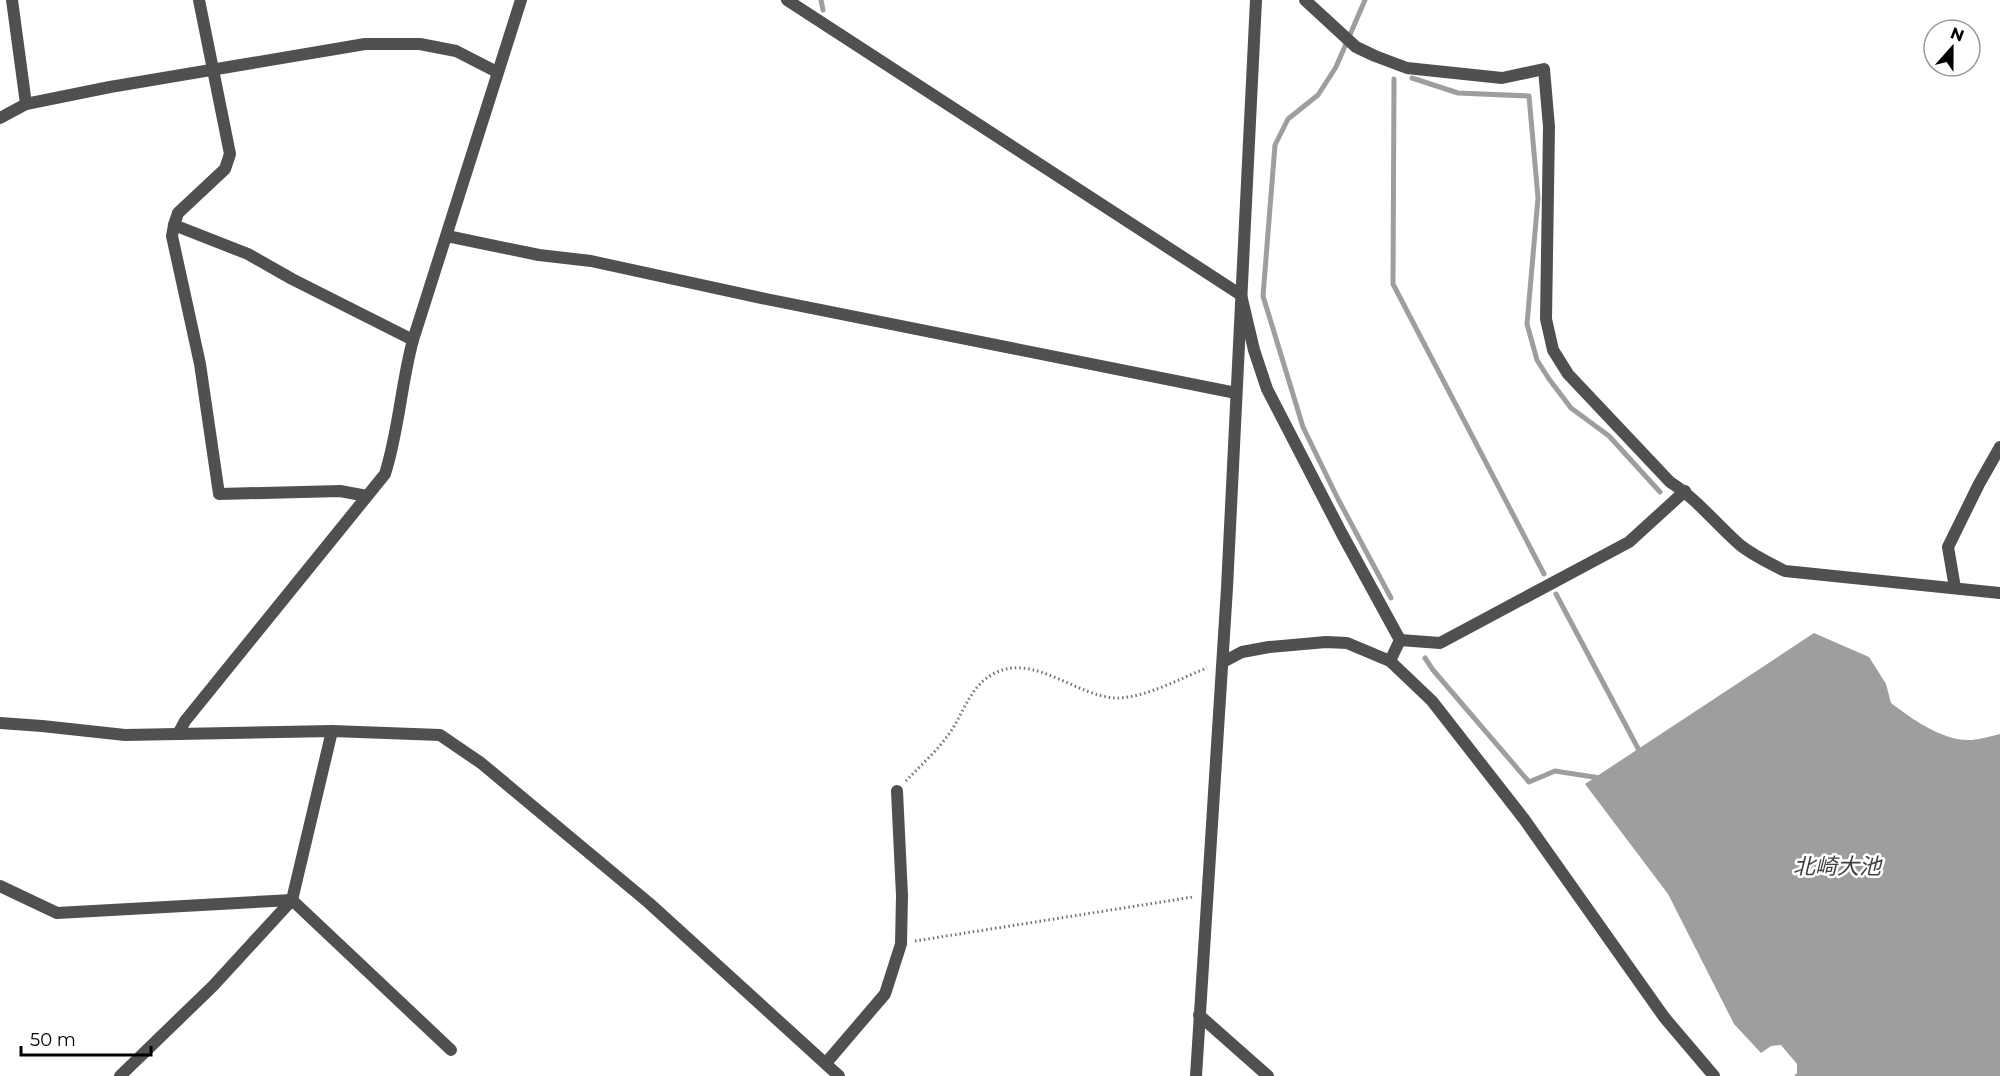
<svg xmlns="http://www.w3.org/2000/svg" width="2000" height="1076" font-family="Montserrat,'Noto Sans JP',sans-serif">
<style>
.water{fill:#9e9e9e}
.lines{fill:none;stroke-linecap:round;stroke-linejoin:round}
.stream{stroke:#9e9e9e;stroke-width:5}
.path{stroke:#727272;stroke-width:3;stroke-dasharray:1.5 3;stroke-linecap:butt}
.minor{stroke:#505050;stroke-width:12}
.tertiary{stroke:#505050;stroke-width:12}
.labels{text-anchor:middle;stroke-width:5;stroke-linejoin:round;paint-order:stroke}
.water-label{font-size:22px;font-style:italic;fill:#3f3f3f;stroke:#fff}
</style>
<rect width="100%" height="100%" fill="#fff"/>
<path class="water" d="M1814,633l55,24 17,27 5,19c21,16 53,39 81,37 9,-1 19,-4 28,-6v342h-206l3,-3v-9l-16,-19 -10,1 -10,7 -27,-29 -66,-130 -83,-110z"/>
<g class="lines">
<g class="stream">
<polyline points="821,0 823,10"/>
<polyline points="1365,0 1336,67 1318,95 1288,119 1275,145 1263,296 1303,427 1338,499 1391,598"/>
<polyline points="1412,78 1458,93 1529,96 1538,198 1527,324 1537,360 1549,379 1571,408 1609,436 1660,492"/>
<polyline points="1394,79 1393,284 1544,574"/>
<polyline points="1556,594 1641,754"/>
<polyline points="1425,658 1433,670 1529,782 1555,771 1600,778"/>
</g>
<g class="path">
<path d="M906,781c14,-15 31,-30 43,-47 15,-21 21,-49 46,-61 39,-20 82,24 122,25 28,0 64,-20 90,-30"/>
<polyline points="915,941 1193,897"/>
</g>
<g class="minor">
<polyline points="12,0 26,104"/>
<polyline points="199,0 230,154 225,169 178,213 174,225 248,254 292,279 413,340"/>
<path d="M521,0l-108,340c-12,44 -14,90 -28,134l-200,247 -7,13 154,-3 108,4 41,28 168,140 190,173"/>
<polyline points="787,0 1241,295 1254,350 1267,389 1342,534 1400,640"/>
<path d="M1305,0l51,47 19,9 32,12 95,10 42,-9 5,58 -3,192 7,31 15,24 102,108c27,17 46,42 70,63 14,11 29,18 45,26l215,22"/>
<polyline points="0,118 26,104 110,87 365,44 420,44 456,51 497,72"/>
<polyline points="174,225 172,236 200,364 219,494 340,491 367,496"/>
<polyline points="447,236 539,255 591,261 766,299 1236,393"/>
<polyline points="1955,588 1948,547 1979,484 2000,447"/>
<polyline points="1400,640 1440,643 1629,542 1685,491"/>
<polyline points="1390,661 1400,640"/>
<polyline points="0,886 57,913 292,900 451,1050"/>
<polyline points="1199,1015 1268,1076"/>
<polyline points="826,1063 885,994 901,944 902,896 897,791"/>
<polyline points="120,1076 213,986 292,900 332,731"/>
</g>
<g class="tertiary">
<polyline points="1223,662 1242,652 1269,647 1326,642 1347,643 1390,661 1432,701 1524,819 1664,1017 1714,1076"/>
<polyline points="0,723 42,726 125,735 178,734"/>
<polyline points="1196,1076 1227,588 1256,0"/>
</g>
</g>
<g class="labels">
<g class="water-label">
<text x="1837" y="874">北崎大池</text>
</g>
</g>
<g transform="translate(1952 48) rotate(21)"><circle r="28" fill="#ffffff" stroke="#999999" stroke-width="1.5"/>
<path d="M0-4.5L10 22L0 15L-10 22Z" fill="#000000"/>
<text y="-9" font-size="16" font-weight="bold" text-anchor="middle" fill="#000000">N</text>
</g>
<path d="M21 1046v9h130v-9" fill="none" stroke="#000000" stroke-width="3"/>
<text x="30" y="1046" font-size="18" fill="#000000" stroke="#ffffff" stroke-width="4.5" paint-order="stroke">50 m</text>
</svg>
